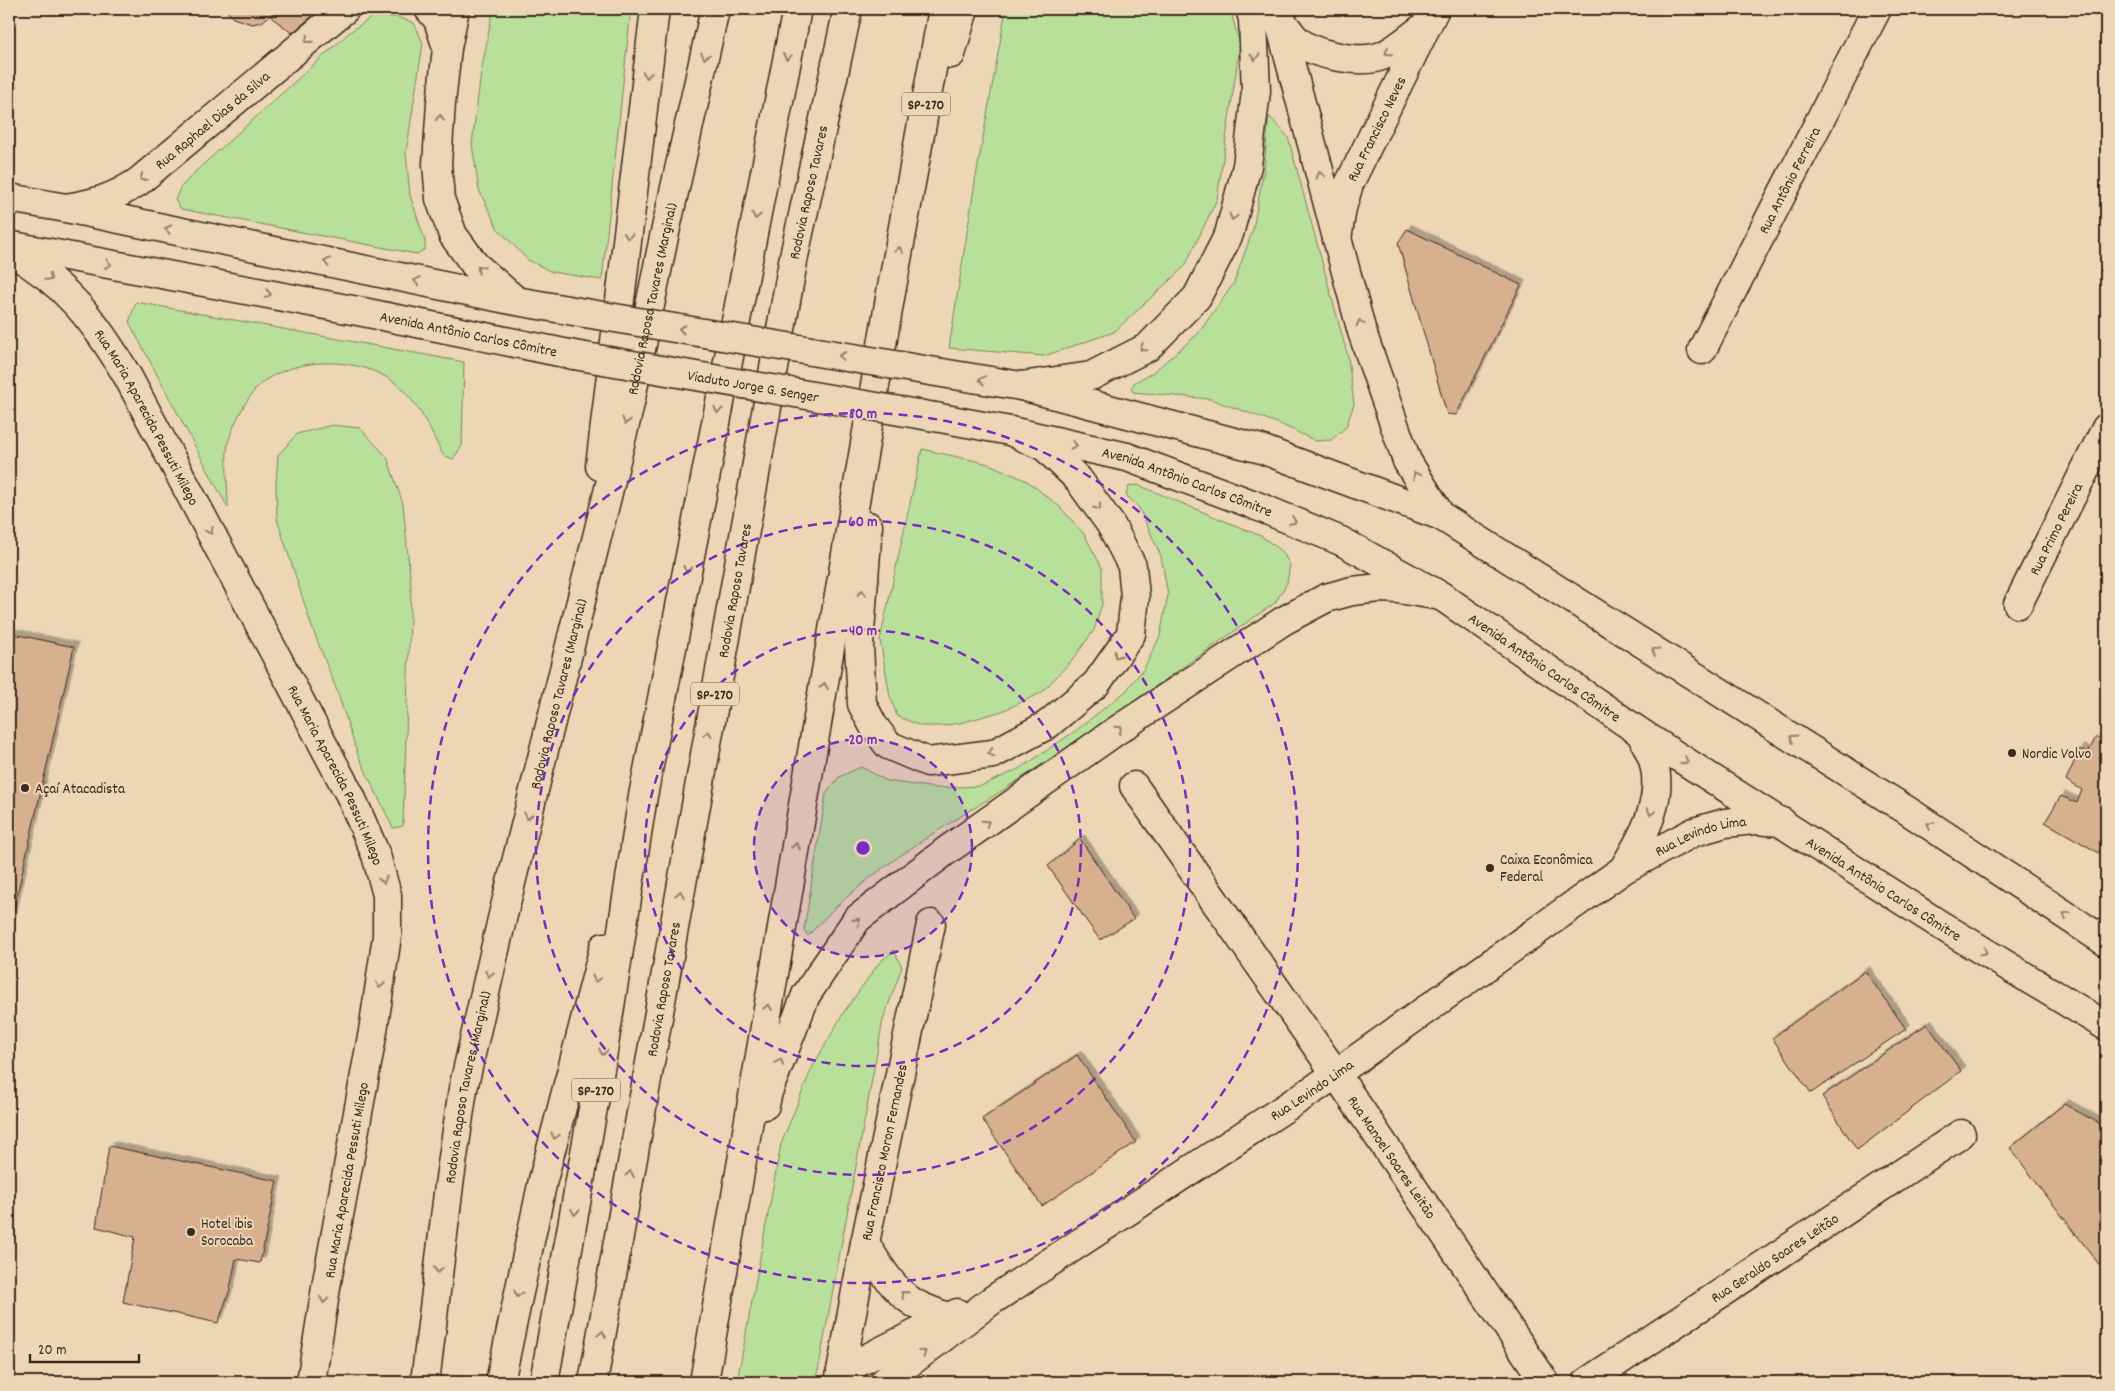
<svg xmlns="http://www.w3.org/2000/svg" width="2115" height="1391" font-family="Dekko,sans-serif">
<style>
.green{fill:#b9e09b;stroke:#7a855c}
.building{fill:#d7b08f;stroke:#3b2a1e;filter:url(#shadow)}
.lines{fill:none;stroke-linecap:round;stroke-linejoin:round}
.minor-casing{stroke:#3b2a1e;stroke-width:31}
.secondary-casing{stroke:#3b2a1e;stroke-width:31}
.trunk-casing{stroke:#3b2a1e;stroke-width:31}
.motorway-casing{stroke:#3b2a1e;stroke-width:31}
.minor{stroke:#ecd6b5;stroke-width:28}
.secondary{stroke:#ecd6b5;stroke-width:28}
.trunk{stroke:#ecd6b5;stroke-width:28}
.motorway{stroke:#ecd6b5;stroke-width:28}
.secondary-bridge-casing{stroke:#3b2a1e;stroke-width:31;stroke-linecap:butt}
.secondary-bridge{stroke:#ecd6b5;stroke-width:28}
.oneway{stroke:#94806a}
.ring{fill:none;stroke:#7b2cbf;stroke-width:2.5;stroke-dasharray:9 6}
.poi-dot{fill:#3b2a1e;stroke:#ecd6b5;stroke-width:2}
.labels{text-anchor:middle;stroke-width:4;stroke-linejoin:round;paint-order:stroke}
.shield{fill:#ecd6b5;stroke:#705e4b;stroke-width:1}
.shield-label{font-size:14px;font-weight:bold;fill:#3b2a1e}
.street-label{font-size:15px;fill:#3b2a1e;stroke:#ecd6b5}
.poi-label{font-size:15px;fill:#3b2a1e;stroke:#ecd6b5;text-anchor:start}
.centre{fill:#7b2cbf;stroke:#ecd6b5;stroke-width:2.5}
.ring-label{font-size:15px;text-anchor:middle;font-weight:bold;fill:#7b2cbf;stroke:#ecd6b5;stroke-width:4;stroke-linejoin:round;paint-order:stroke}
</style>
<defs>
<filter id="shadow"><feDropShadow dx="4.5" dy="-4.5" stdDeviation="0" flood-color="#0004"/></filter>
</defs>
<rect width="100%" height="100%" fill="#ecd6b5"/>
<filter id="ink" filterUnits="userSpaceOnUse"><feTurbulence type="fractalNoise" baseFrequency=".02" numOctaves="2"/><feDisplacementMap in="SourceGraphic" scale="10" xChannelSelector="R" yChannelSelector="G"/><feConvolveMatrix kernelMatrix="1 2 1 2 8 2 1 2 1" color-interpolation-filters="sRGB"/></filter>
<g filter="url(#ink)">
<g class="green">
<polygon points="493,9 631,9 602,280 552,272 528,260 498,229 479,190 472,144 481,73"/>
<polygon points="1006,9 1230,9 1240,45 1217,199 1185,266 1114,332 1044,356 949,348 975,182"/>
<polygon points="372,17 397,17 414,23 423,43 406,153 410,195 425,241 425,249 417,254 181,209 175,200 180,188 197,170 350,32"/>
<polygon points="1269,116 1288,137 1348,357 1354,404 1346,427 1331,440 1316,441 1280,424 1210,399 1133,392 1131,388 1135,382 1152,373 1198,334 1234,283 1253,229 1264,169"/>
<path d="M136,302l328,60 -2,84 -9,13 -10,-4c-13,-25 -25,-55 -49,-73 -36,-25 -93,-26 -130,-1 -15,11 -31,43 -36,62 -3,14 0,48 0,65l-99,-186z"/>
<polygon points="332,425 360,428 387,457 403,504 411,587 403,826 393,828 358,755 337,691 312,627 277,519 276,483 278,455 297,434"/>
<polygon points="922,449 989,464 1027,481 1059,506 1084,534 1102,568 1102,604 1094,630 1074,658 1041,693 1002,711 964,722 942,726 921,726 897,716 890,696 880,640"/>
<path d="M1138,485l123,51 21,15 8,14 -3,18 -12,20c-84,58 -167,118 -252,174 -75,49 -156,91 -215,159l-4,-6 22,-136 13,-17 22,-10 26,14 49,7 45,-2 40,-18 57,-39 48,-38 19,-24 15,-31 8,-41 -7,-39 -22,-48 -13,-13 3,-9z"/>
<polygon points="894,950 902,967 883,1020 816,1382 737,1382 781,1144 812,1068 844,1012 879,963"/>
</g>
<g class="building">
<polygon points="225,9 278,9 262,22 252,24 233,18"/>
<polygon points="276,9 321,9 292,33 271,17"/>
<polygon points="1407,229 1521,285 1456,415 1447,414 1398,243"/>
<polygon points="9,633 74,647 9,930"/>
<polygon points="2096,737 2106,742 2106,839 2099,853 2045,822 2061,796 2077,803 2082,790 2066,780 2080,749 2088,753"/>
<polygon points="1080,839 1134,919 1100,940 1048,866"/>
<polygon points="1865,971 1906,1029 1811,1093 1772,1038"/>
<polygon points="1927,1024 1961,1071 1857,1150 1822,1096"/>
<polygon points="1077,1055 1136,1142 1042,1206 982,1119"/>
<polygon points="2064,1104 2106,1127 2105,1272 2010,1148"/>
<polygon points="109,1146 277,1181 260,1263 236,1259 230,1289 218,1323 123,1302 135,1237 96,1227"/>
</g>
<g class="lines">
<defs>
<g id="minor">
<polyline points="429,9 438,20 447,48"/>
<path d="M1279,17c6,8 12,18 19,24 17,14 65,24 86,14 14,-7 28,-19 41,-29"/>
<path id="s1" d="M66,208c30,-5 46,-9 72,-26l207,-173"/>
<path id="s2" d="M1337,239l5,-31 7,-24 86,-175"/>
<path id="s3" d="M1702,350l175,-341"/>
<path id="s4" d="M2018,604l88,-176"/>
<path id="s5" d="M1134,786l202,288 209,308"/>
<path d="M1624,868c20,-33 42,-71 28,-111 -3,-8 -8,-16 -11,-24"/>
<path d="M865,1243c14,23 27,46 49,60 10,6 22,9 33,14"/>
<polyline points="841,1371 957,1313"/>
<path id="s6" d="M839,1382l26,-139 66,-319"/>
<path id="s7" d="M884,1382l107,-81 326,-214 307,-218 70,-37 31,-9 29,-3 28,2"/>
<path id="s8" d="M1587,1382l374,-248"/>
</g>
<g id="secondary">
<polyline points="455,9 447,48 441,103 437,164 440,199 453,235 475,265 515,300"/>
<polyline points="9,198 66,208 516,301 585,313"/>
<path id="s9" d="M13,246l350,66 211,43"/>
<path id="s10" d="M9,251c57,32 86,70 119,126l223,420 25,58 11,40v41l-14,95 -46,250 -16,101"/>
<polyline points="942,373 1021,386 1261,449 1441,516 1908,811 2106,942"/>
<path id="s11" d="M935,417l75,14 117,26 125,47 89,37 100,55 200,137 301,193 164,100"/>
</g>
<g id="trunk">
<polyline points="1276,9 1362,332 1407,461 1441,516"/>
<polyline points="951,54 964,9"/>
<polyline points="1021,386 1091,376 1148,347 1197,297 1229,234 1247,166 1256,91 1253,19 1250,9"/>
<polyline points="600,466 655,9"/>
<polyline points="868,526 859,645 862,704 873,725 888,745 928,762 993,754 1047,725 1096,684 1131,634 1135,597 1132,566 1111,525 1078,479 1045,447 1010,431"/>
<polyline points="765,1105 768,1092 806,995 857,919 946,851 1116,731 1283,621 1326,598 1352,591 1380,588 1398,589 1441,596"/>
<path id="s12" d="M425,1382l24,-197 14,-96 39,-170 127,-511 35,-171 51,-228"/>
<polyline points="704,1382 890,298 943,9"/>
</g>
<g id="motorway">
<polyline points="500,1382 543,1180 604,947"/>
<polyline points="544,1382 602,1058 643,796 797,9"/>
<path id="s13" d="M593,1382l201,-1126 54,-247"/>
</g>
</defs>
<use href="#minor" class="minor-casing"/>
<use href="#secondary" class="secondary-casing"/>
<use href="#trunk" class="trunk-casing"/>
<use href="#motorway" class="motorway-casing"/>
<use href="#minor" class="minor"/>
<use href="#secondary" class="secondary"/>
<use href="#trunk" class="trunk"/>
<use href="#motorway" class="motorway"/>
<defs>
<g id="secondary-bridge">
<polyline points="585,313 942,373"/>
<path id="s14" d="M574,355l361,62"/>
</g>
</defs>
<use href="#secondary-bridge" class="secondary-bridge-casing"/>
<use href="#secondary-bridge" class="secondary-bridge"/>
</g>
<defs><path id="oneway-chevron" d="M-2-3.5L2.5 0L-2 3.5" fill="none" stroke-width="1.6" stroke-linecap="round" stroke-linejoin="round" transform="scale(1.25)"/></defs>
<g class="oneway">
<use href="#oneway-chevron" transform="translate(308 40) rotate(140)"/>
<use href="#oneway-chevron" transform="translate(1388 52) rotate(148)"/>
<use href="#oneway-chevron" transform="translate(705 56) rotate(103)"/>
<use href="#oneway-chevron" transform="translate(787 57) rotate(101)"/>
<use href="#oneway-chevron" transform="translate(1255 57) rotate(88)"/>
<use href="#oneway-chevron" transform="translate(647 75) rotate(97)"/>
<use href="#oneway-chevron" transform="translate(440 118) rotate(-86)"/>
<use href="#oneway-chevron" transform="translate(1320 175) rotate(-105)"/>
<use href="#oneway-chevron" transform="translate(143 178) rotate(141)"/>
<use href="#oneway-chevron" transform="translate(756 216) rotate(101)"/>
<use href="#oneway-chevron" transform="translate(1233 217) rotate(105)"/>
<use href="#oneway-chevron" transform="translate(168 229) rotate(-168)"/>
<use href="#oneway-chevron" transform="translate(628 236) rotate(97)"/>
<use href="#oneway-chevron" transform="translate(899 250) rotate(-80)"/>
<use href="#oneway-chevron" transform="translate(327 262) rotate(-168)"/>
<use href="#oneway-chevron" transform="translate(108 264) rotate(11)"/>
<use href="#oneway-chevron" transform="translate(480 269) rotate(-136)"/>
<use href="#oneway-chevron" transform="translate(49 278) rotate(39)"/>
<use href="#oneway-chevron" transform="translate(417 281) rotate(-168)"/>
<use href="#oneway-chevron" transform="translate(268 294) rotate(11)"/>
<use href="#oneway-chevron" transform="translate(1360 323) rotate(-105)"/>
<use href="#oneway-chevron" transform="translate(682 329) rotate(-170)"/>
<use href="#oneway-chevron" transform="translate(1143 348) rotate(148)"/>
<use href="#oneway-chevron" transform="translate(842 356) rotate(-170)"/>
<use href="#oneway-chevron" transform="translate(982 380) rotate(-170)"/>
<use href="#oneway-chevron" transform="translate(718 410) rotate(101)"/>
<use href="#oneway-chevron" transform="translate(626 421) rotate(104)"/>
<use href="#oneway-chevron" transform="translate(1074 445) rotate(12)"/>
<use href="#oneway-chevron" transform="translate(1416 475) rotate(-121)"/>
<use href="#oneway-chevron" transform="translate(1098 507) rotate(54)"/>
<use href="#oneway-chevron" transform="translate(1293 521) rotate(22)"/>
<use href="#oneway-chevron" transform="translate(210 531) rotate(62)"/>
<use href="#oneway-chevron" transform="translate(687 569) rotate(101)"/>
<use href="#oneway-chevron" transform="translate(862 593) rotate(-86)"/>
<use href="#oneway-chevron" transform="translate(1655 651) rotate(-148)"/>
<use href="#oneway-chevron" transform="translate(1117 655) rotate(125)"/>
<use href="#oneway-chevron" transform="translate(824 686) rotate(-80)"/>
<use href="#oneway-chevron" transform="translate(1119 729) rotate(-34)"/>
<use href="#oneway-chevron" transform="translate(708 734) rotate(-80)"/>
<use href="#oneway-chevron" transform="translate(1793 738) rotate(-148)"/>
<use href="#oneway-chevron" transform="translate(991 753) rotate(165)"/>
<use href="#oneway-chevron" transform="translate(1685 761) rotate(33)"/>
<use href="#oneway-chevron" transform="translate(1651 812) rotate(109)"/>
<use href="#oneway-chevron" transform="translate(528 816) rotate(104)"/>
<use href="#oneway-chevron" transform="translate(986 823) rotate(-35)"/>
<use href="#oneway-chevron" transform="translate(1930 825) rotate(-147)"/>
<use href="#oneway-chevron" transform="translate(796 846) rotate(-80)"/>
<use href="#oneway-chevron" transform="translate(383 880) rotate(74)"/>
<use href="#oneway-chevron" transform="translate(680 894) rotate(-80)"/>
<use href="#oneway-chevron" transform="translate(2066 915) rotate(-147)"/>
<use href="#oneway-chevron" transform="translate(857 921) rotate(-48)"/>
<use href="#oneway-chevron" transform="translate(1984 952) rotate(31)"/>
<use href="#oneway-chevron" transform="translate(489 974) rotate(103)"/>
<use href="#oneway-chevron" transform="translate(596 979) rotate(105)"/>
<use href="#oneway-chevron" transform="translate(380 985) rotate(99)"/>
<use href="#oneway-chevron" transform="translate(768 1007) rotate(-80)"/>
<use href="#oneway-chevron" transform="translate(603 1052) rotate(99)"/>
<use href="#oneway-chevron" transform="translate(780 1062) rotate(-68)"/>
<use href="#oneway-chevron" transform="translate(555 1136) rotate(105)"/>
<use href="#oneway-chevron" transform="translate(630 1174) rotate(-80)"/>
<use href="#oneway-chevron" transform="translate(575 1212) rotate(100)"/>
<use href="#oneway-chevron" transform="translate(438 1270) rotate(97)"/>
<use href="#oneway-chevron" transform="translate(518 1294) rotate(102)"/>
<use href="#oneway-chevron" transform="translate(904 1294) rotate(-139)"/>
<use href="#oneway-chevron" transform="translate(324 1300) rotate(99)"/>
<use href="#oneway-chevron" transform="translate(602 1334) rotate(-80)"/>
<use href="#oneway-chevron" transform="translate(923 1353) rotate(-37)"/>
</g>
</g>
<circle cx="863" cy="848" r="109" fill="#7b2cbf" fill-opacity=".12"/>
<g class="ring">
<circle cx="863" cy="848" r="109"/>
<circle cx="863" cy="848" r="218"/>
<circle cx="863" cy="848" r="327"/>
<circle cx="863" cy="848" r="435"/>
</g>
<g class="poi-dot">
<circle cx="2012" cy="753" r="5"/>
<circle cx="25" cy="788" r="5"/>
<circle cx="1490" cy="868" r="5"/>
<circle cx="191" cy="1232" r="5"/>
</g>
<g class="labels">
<g class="shield">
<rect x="902" y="92.5" width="48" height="23" rx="4"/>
<rect x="691" y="682.5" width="48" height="23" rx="4"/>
<rect x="572" y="1078.5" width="48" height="23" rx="4"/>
</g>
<g class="shield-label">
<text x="926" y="109">SP-270</text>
<text x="715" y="699">SP-270</text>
<text x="596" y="1095">SP-270</text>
</g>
<g class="street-label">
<text dy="5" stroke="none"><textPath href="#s1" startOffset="174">Rua Raphael Dias da Silva</textPath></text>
<text dy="5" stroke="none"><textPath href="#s2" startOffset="118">Rua Francisco Neves</textPath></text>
<text dy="5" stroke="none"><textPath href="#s3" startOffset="191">Rua Antônio Ferreira</textPath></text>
<text dy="5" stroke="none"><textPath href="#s13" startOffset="1209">Rodovia Raposo Tavares</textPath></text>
<text dy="5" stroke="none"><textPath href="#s12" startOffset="1108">Rodovia Raposo Tavares (Marginal)</textPath></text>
<text dy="5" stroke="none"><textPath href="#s9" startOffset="464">Avenida Antônio Carlos Cômitre</textPath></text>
<text dy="5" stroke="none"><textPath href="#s14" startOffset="182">Viaduto Jorge G. Senger</textPath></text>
<text dy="5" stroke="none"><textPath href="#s10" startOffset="220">Rua Maria Aparecida Pessuti Milego</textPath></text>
<text dy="5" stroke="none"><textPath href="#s11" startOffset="261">Avenida Antônio Carlos Cômitre</textPath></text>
<text dy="5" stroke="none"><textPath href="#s4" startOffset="84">Rua Primo Pereira</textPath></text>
<text dy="5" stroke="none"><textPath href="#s13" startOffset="804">Rodovia Raposo Tavares</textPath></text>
<text dy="5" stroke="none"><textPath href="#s11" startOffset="666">Avenida Antônio Carlos Cômitre</textPath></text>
<text dy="5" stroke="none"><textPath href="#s12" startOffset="702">Rodovia Raposo Tavares (Marginal)</textPath></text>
<text dy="5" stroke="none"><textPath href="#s10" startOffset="625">Rua Maria Aparecida Pessuti Milego</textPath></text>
<text dy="5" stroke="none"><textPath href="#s7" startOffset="985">Rua Levindo Lima</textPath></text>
<text dy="5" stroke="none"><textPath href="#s11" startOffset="1071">Avenida Antônio Carlos Cômitre</textPath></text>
<text dy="5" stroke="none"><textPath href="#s13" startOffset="399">Rodovia Raposo Tavares</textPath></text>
<text dy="5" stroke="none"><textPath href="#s12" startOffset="298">Rodovia Raposo Tavares (Marginal)</textPath></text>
<text dy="5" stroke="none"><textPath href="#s7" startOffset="518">Rua Levindo Lima</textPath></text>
<text dy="5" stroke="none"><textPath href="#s6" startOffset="234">Rua Francisco Moron Fernandes</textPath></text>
<text dy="5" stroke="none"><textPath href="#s5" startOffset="452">Rua Manoel Soares Leitão</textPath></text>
<text transform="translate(346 1180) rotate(-80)" y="5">Rua Maria Aparecida Pessuti Milego</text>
<text dy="5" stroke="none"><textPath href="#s8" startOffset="225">Rua Geraldo Soares Leitão</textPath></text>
</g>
<g class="poi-label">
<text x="2022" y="758">Nordic Volvo</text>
<text x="35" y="793">Açaí Atacadista</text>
<text x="1500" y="864">Caixa Econômica<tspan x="1500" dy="17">Federal</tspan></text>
<text x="201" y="1228">Hotel ibis<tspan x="201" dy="17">Sorocaba</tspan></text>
</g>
</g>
<circle cx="863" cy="848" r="8" class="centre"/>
<g class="ring-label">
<text x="863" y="418">80 m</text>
<text x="863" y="526">60 m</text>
<text x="863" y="635">40 m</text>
<text x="863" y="744">20 m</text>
</g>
<rect width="2115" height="1391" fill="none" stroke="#ecd6b5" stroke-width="30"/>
<rect x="15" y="15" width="2085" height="1361" fill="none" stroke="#3b2a1e" stroke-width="2" filter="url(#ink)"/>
<path d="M30 1354v8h109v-8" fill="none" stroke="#3b2a1e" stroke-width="2.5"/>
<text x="38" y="1354" font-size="15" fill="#3b2a1e" stroke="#ecd6b5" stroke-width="4" paint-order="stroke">20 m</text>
</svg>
